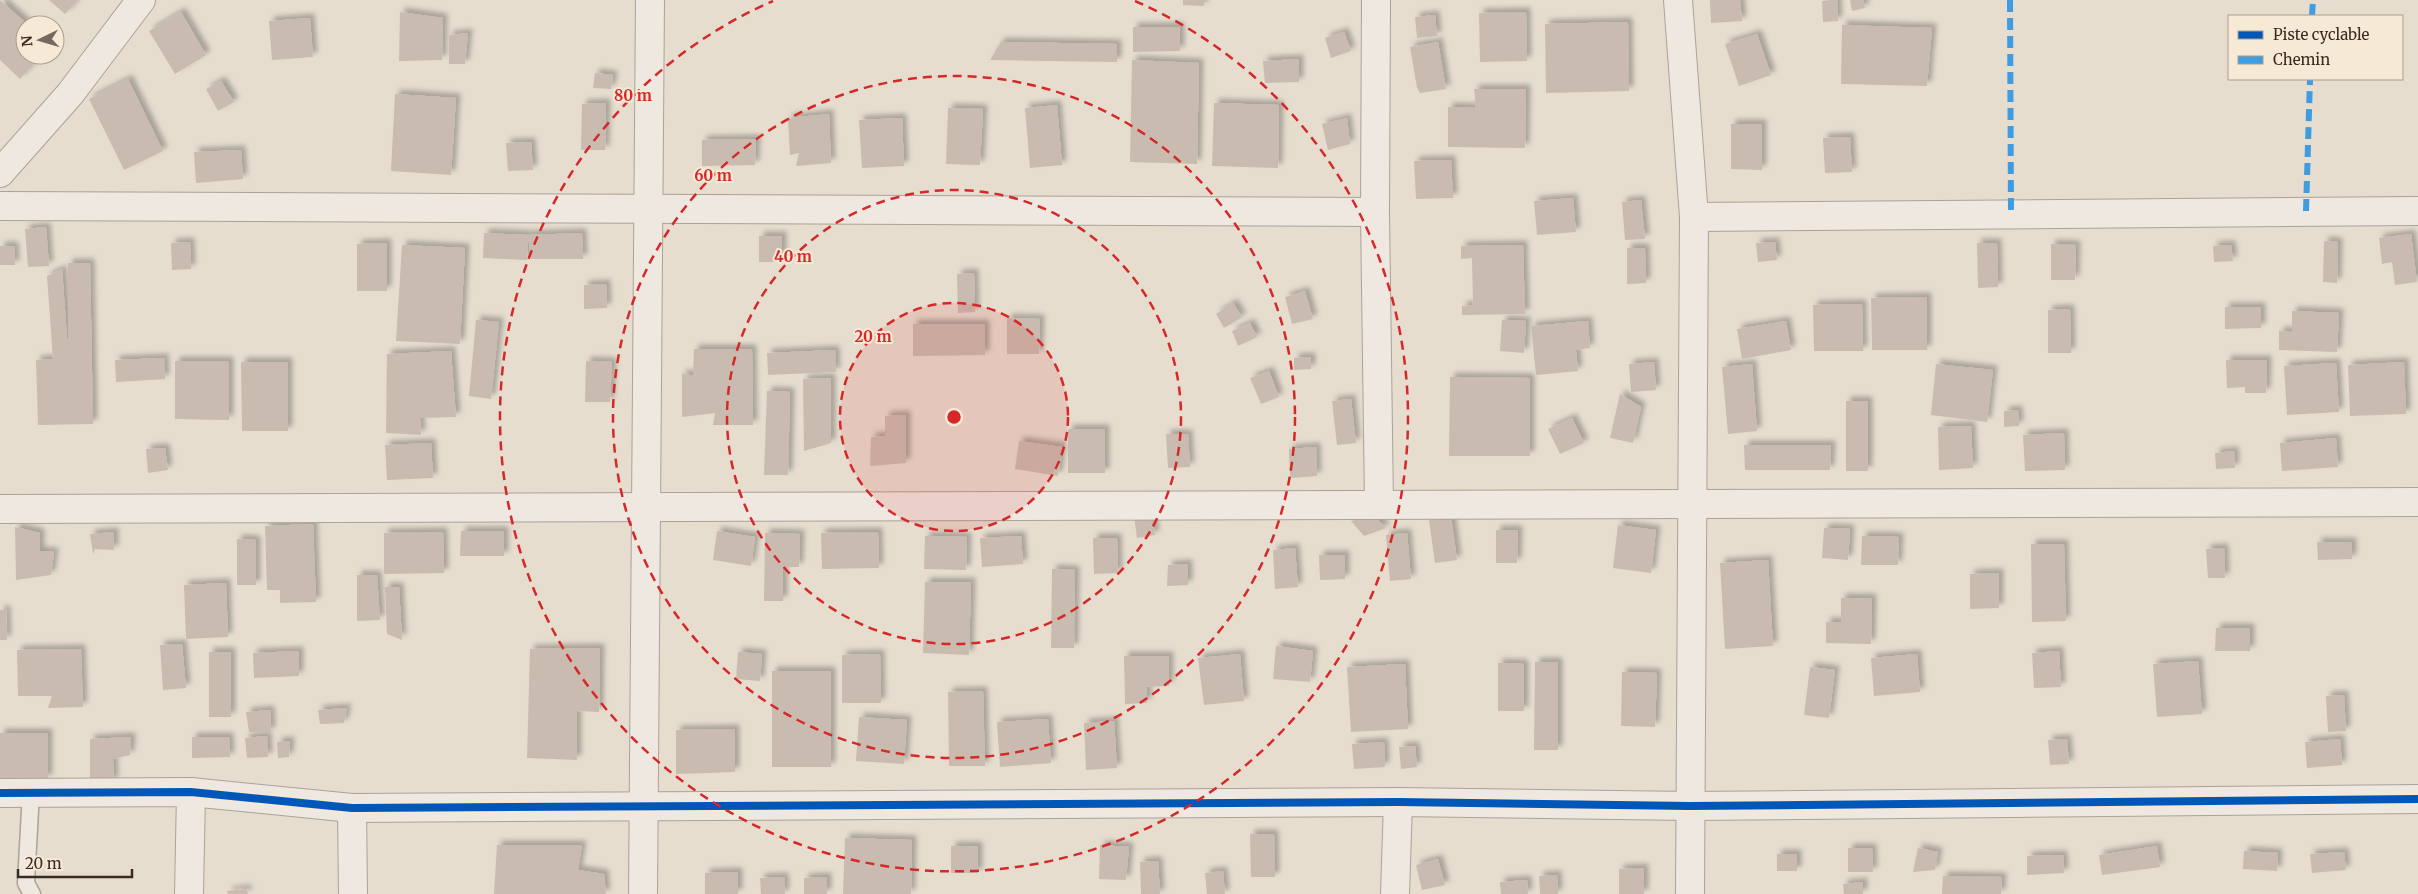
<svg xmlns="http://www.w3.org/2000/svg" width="2418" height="894" font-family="Merriweather,serif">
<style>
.building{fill:#cabbb0;filter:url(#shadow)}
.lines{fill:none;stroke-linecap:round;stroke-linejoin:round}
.lane-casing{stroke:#aba298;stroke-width:19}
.street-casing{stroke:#aba298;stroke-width:30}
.lane{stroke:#eee8e1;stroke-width:16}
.street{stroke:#eee8e1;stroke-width:28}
.quiet{stroke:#3f9ce0;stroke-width:6;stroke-dasharray:12 6;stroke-linecap:butt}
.cycleway-casing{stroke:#f6e9d6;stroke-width:11}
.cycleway{stroke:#0057b8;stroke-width:8}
.ring{fill:none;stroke:#d62828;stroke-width:2.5;stroke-dasharray:9 6}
.centre{fill:#d62828;stroke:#f6e9d6;stroke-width:2.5}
.ring-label{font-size:15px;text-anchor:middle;font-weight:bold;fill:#d62828;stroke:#f6e9d6;stroke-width:4;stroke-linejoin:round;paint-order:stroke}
</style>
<defs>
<filter id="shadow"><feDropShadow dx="4.5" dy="-4.5" stdDeviation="2.5" flood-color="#0004"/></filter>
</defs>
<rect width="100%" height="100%" fill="#e6ddcf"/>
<g class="building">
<polygon points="0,0 28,25 25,25 25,55 42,55 20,79 0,60"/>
<polygon points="49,0 78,0 65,14"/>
<polygon points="1183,0 1204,0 1204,6 1183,5"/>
<polygon points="1710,0 1740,0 1742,21 1711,23"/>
<polygon points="1837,0 1838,21 1823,22 1822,1"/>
<polygon points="1850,0 1863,0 1865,8 1852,11"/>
<polygon points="181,12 206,55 175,74 149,31"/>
<polygon points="400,12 443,18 442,60 399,61"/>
<polygon points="1526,12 1527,61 1480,62 1479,13"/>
<polygon points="1435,15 1437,36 1417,38 1415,17"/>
<polygon points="310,18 313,57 272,60 269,21"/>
<polygon points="1628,22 1629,91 1546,93 1545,24"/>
<polygon points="1842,25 1932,28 1927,86 1841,84"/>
<polygon points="1133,27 1180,27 1180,51 1133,52"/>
<polygon points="1344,32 1351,51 1331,58 1325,38"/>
<polygon points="468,33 465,64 449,64 449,35"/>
<polygon points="1757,34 1771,75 1739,86 1725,44"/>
<polygon points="1001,42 1117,44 1117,62 990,60"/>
<polygon points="1438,42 1446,89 1420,93 1417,88 1410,47"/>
<polygon points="1299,59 1299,82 1265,83 1263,61"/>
<polygon points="1132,60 1199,63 1197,164 1130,162"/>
<polygon points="595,73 613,75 611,89 593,88"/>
<polygon points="128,79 163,151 124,170 89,99"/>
<polygon points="221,81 234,102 218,111 206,89"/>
<polygon points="1474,89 1526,89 1525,148 1448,147 1448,107 1476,108"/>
<polygon points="395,94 456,98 451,175 391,171"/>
<polygon points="606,103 605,150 581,150 582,104"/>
<polygon points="1214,103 1279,105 1278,168 1212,166"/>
<polygon points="1057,105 1062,165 1030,168 1025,108"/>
<polygon points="948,108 983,109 980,165 946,164"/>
<polygon points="829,114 831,163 796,166 799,153 790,155 788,118"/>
<polygon points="902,118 904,166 862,168 859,120"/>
<polygon points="1347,118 1350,144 1328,150 1322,124"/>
<polygon points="1731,124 1762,124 1762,170 1731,169"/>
<polygon points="1850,137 1852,172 1825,173 1823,138"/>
<polygon points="756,139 755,165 702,166 702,140"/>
<polygon points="531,142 533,170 508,171 506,143"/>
<polygon points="241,150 243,179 196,183 194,152"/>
<polygon points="1451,160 1453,198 1416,199 1414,161"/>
<polygon points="1573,198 1576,232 1537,235 1534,201"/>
<polygon points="1641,200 1645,239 1625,240 1622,202"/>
<polygon points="46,227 49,266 28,267 25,229"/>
<polygon points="484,233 528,235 527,260 483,258"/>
<polygon points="582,233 583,259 531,259 528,235"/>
<polygon points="2411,234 2417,282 2395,285 2392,262 2382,264 2379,238"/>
<rect x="759" y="236" width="23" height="26"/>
<polygon points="2324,241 2338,242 2337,283 2323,282"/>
<polygon points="190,242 191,269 172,270 171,243"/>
<polygon points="1775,242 1777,260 1758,262 1756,243"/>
<polygon points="387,243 387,291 357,291 357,244"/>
<polygon points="1977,243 1997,243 1998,287 1978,288"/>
<polygon points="2051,244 2076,245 2075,280 2051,280"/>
<polygon points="402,245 465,248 460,344 396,341"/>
<polygon points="1523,245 1525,314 1462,315 1462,306 1473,305 1472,258 1461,259 1461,246"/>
<polygon points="2231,245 2233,261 2214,262 2213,246"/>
<polygon points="0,246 14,246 15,265 0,265"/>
<polygon points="1627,248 1645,248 1646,283 1627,284"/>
<polygon points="68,263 90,263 93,424 38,425 36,360 53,359 47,276 62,269 68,351"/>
<polygon points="974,273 975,312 958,313 957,274"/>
<polygon points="606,284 607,308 584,309 584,285"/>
<polygon points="1305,291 1313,319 1292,324 1285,297"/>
<polygon points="1927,297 1927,350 1872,350 1871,298"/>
<polygon points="1233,303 1242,317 1224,328 1216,314"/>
<polygon points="1862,304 1863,351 1814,351 1813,305"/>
<polygon points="2225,307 2261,307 2261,328 2225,329"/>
<polygon points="2070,309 2071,353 2048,353 2048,310"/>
<polygon points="2292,311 2339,313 2337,352 2279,350 2279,331 2292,332"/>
<polygon points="1007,318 1040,319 1039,354 1007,354"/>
<polygon points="476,320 499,322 491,399 469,396"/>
<polygon points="1502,320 1526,321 1524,353 1500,351"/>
<polygon points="1588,321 1590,348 1576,350 1578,371 1536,375 1531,326"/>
<polygon points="1786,321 1791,350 1742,359 1737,329"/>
<polygon points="1250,323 1257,337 1238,346 1232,331"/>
<polygon points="913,324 985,324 985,355 913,356"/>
<polygon points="694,349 752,349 753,425 713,425 715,413 682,417 682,373 693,376"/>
<polygon points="835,350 836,372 768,375 767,353"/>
<polygon points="451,351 456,417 420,418 421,435 386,433 387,354"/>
<polygon points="1311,357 1311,369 1294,370 1294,358"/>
<polygon points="164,358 165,379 116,382 115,360"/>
<polygon points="2226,360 2267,360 2266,393 2245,393 2245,387 2227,388"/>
<polygon points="175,361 229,361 229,420 175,419"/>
<polygon points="586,361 612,362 610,402 585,402"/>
<polygon points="241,362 288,362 288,431 242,431"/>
<polygon points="1654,362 1656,390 1631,392 1629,364"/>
<polygon points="2404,362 2406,414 2350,416 2348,365"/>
<polygon points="2336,363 2339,412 2287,415 2284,366"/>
<polygon points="1752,364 1757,431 1728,434 1722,367"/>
<polygon points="1936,364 1993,370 1987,422 1931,415"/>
<polygon points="1269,371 1279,397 1261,404 1250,378"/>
<polygon points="1450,377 1530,378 1530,456 1449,456"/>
<polygon points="831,378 831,443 804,451 803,379"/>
<polygon points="767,391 790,392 788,475 764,475"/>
<polygon points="1620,394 1641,407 1633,443 1610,438"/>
<polygon points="1351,399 1356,443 1337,445 1332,401"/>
<rect x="1846" y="401" width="22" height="70"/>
<polygon points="2018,410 2019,426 2004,427 2004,411"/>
<polygon points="906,415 906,463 870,466 871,437 885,436 885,416"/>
<polygon points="1572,418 1584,443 1560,454 1548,429"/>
<polygon points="1971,426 1973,468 1939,470 1938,427"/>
<rect x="1068" y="429" width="37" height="44"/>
<polygon points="2064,433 2065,470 2025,471 2023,435"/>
<polygon points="1166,434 1188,434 1190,467 1168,468"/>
<polygon points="2336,438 2338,467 2282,471 2280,443"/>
<polygon points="1019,441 1062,447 1058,476 1015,469"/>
<polygon points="431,443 433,478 387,480 385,445"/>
<polygon points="1744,445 1831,445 1830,470 1745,470"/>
<polygon points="1316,447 1317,476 1290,478 1289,449"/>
<polygon points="165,448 168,470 148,473 146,449"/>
<polygon points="2234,451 2235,468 2216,469 2215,453"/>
<polygon points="1152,514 1155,535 1137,538 1134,516"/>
<polygon points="1373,515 1386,528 1364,536 1351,521"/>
<polygon points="1451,517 1457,560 1435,563 1429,520"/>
<polygon points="313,524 316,602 280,603 280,590 267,590 265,526"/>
<polygon points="1618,525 1656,530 1651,573 1613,568"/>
<polygon points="15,527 40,533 40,551 54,552 51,575 16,580"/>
<polygon points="1824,528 1850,529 1848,560 1822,558"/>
<polygon points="1496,530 1518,530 1517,563 1496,563"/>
<polygon points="461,531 504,531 504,556 460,556"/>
<polygon points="717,531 755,537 751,566 713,560"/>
<polygon points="114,532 114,550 95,549 93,554 90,534"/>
<polygon points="443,532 444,573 384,574 384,533"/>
<polygon points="878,532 879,568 822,569 821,533"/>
<polygon points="765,533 800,534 799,567 783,567 783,601 764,601"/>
<polygon points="1407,533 1411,579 1390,581 1386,535"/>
<polygon points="925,536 967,537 966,570 924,569"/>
<polygon points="1021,536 1023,564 982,567 980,538"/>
<polygon points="1862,536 1899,537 1898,565 1861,565"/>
<polygon points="1093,538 1117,538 1118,573 1094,574"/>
<polygon points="237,539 256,540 256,585 237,585"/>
<polygon points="2317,542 2352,542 2352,559 2318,560"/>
<polygon points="2031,544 2064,544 2066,621 2032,622"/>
<polygon points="1295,548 1298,587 1275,589 1273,550"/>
<polygon points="2224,548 2225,578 2208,578 2206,549"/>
<polygon points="1319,555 1345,555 1345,579 1320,580"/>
<polygon points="1768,560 1773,646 1725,649 1720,563"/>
<polygon points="1188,564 1188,585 1167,586 1168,565"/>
<polygon points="1052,569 1075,570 1074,648 1051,648"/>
<polygon points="1999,573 1999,608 1970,609 1970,574"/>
<polygon points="357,575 377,575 380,620 357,621"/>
<polygon points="925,582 971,582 969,655 923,653"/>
<polygon points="226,583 228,637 186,639 184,585"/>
<polygon points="385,587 399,587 402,640 387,634"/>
<polygon points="1841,598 1872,598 1871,644 1826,643 1826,622 1841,622"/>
<polygon points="0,610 6,610 7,640 0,640"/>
<polygon points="2216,628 2250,628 2250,651 2215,651"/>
<polygon points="182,644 186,688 163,690 160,645"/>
<polygon points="1276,646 1313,651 1310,682 1273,679"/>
<polygon points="600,648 599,712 577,711 577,760 527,758 530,649"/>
<polygon points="81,649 83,707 48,708 52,696 18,696 17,650"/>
<polygon points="299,651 299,676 254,678 253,653"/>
<polygon points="2059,651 2061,687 2034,688 2032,653"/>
<rect x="209" y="652" width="22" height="65"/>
<polygon points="738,652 762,654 760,681 736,679"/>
<polygon points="880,654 881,703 842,703 842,655"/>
<polygon points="1240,654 1244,701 1204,705 1198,658"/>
<polygon points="1917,654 1920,692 1874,696 1871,658"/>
<polygon points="1124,656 1169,656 1169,686 1147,687 1147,703 1125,704"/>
<polygon points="2198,661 2202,714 2157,717 2153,664"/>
<polygon points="1535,662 1558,662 1558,750 1534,750"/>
<polygon points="1498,663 1524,664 1524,711 1498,711"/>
<polygon points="1405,664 1408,729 1351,732 1347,667"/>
<polygon points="1810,667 1835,670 1829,718 1804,715"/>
<rect x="772" y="671" width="59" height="96"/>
<polygon points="1622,672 1657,673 1655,727 1621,726"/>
<polygon points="983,691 985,766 949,766 948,692"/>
<polygon points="2344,695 2346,731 2328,732 2326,696"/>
<polygon points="347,708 344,723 320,724 318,710"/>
<polygon points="270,710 271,732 249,732 246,712"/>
<polygon points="859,717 907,720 904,764 856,761"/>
<polygon points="1048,719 1051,763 1000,767 997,722"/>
<polygon points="1114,721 1117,768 1086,770 1084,723"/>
<polygon points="735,729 735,772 676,774 676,730"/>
<rect x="0" y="733" width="48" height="46"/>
<polygon points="267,736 268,757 247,758 245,738"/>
<polygon points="131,737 130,755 113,759 114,782 90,782 90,739"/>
<polygon points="192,737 229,737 230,757 192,758"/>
<polygon points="2067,739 2069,764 2050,765 2048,740"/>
<polygon points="2340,739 2342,765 2307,768 2305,742"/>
<polygon points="290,741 289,757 278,758 277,742"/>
<polygon points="1384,742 1385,767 1354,769 1352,744"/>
<polygon points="1415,746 1417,767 1401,769 1399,747"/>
<polygon points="1250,834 1274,834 1275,877 1251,877"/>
<polygon points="845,838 912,840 911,894 843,894"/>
<polygon points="497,845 582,845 578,870 604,874 606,894 494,894"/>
<polygon points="1100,845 1129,847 1126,880 1099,879"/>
<rect x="951" y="846" width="27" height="27"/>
<polygon points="2157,846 2160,867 2102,875 2099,855"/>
<polygon points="1848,848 1872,848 1873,872 1848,872"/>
<polygon points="1918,848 1938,852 1935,870 1913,872"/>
<polygon points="2244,851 2278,853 2277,871 2243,869"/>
<polygon points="2344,852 2346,870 2312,873 2310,854"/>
<rect x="1777" y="854" width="20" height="17"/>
<polygon points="2063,855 2064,873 2027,875 2027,856"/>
<polygon points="1438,859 1445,885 1422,890 1416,865"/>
<polygon points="1158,861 1160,894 1141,894 1140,862"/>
<polygon points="1644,868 1644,894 1619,894 1619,869"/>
<polygon points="1223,871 1225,894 1207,894 1205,873"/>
<polygon points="738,872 738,894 705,894 705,873"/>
<polygon points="1557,875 1558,894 1540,894 1539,876"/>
<polygon points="1943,876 2002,877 2001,894 1942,894"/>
<polygon points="784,877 785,894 761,894 760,878"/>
<polygon points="827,877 827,894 804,894 804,878"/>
<polygon points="1527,880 1528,894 1501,894 1500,882"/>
<polygon points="1863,882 1863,894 1844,894 1843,884"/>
<polygon points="247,889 248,894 228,894 227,891"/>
</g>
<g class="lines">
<defs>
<polyline id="lane" points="31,792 26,883 32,894"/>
<g id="street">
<polyline points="1376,0 1375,212 1379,505"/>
<polyline points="1678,0 1694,217 1690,894"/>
<polyline points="0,173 70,94 141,0"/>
<polyline points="0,206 1375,212"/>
<polyline points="1694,217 2418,211"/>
<polyline points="0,509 2418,502"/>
<polyline points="0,793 191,792 352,808 1398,802 1689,806 2418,799"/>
<polyline points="352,808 353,894"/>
<polyline points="189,894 191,792"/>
<polyline points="643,894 650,0"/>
<polyline points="1395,894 1398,802"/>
</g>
</defs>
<use href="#lane" class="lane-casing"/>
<use href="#street" class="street-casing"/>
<use href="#lane" class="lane"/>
<use href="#street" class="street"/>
<g class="quiet">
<polyline points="2010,0 2011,214"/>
<polyline points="2312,16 2313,0"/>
<polyline points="2306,211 2310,79"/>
</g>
<defs>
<polyline id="cycleway" points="0,793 191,792 352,808 1398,802 1689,806 2418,799"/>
</defs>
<use href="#cycleway" class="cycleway-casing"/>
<use href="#cycleway" class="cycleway"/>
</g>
<circle cx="954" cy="417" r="114" fill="#d62828" fill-opacity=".12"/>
<g class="ring">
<circle cx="954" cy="417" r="114"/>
<circle cx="954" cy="417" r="227"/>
<circle cx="954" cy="417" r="341"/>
<path d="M1135 1A454 454 0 1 1 773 1"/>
</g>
<circle cx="954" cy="417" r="8" class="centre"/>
<g class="ring-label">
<text x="633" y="101">80 m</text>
<text x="713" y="181">60 m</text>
<text x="793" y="262">40 m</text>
<text x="873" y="342">20 m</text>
</g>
<rect x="2228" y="15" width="175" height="65" fill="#f6e9d6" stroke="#ab9d8d"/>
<rect x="2238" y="31" width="25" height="8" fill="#0057b8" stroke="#ab9d8d"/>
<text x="2273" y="40" font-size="15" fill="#3b2a1f">Piste cyclable</text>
<rect x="2238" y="56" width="25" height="8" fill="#3f9ce0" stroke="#ab9d8d"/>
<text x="2273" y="65" font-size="15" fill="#3b2a1f">Chemin</text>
<g transform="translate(40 40) rotate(265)"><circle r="24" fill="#f6e9d6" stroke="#ab9d8d"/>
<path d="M0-4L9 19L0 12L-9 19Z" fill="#77695d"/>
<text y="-8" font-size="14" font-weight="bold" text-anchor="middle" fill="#3b2a1f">N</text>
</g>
<path d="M18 869v8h114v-8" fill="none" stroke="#3b2a1f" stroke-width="2.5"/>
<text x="25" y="869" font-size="15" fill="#3b2a1f" stroke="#f6e9d6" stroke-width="4" paint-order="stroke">20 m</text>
</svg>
